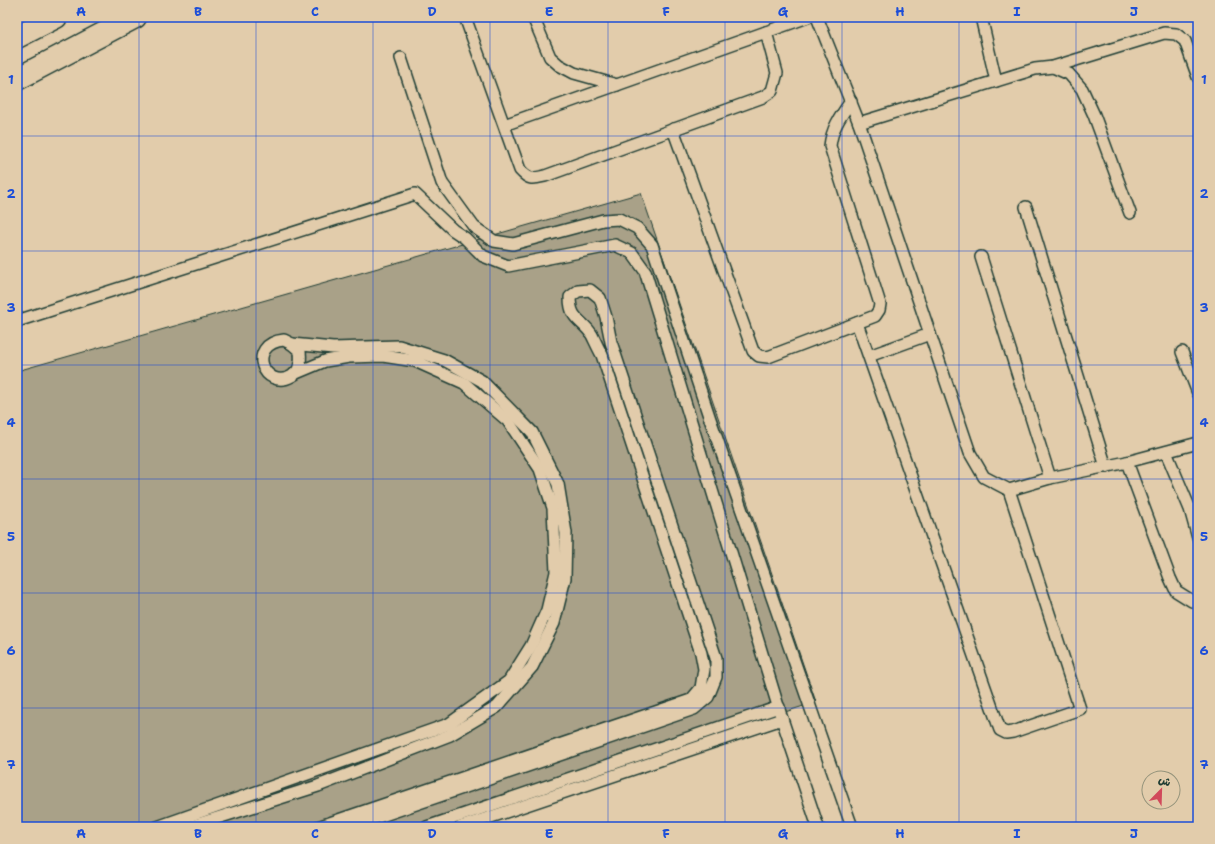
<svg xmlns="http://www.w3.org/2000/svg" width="1215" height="844" font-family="'Shantell Sans','Playpen Sans Arabic',sans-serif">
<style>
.building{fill:#a9a188;stroke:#1f3d34}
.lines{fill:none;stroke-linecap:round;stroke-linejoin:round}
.lane-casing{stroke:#1f3d34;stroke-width:14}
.secondary-casing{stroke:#1f3d34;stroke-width:25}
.lane{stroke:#e2ccab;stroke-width:11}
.secondary{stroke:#e2ccab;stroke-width:22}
.grid{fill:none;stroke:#1d4ed8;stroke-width:1;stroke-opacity:0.55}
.neatline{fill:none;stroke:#1d4ed8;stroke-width:1.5}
.grid-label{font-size:13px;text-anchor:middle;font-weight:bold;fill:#1d4ed8}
</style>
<rect width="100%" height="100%" fill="#e2ccab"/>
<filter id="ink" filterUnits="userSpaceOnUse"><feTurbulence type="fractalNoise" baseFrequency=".025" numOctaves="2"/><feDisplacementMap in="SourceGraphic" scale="8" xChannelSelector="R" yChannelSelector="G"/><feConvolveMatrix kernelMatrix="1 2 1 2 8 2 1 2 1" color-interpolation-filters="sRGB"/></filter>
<g filter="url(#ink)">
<polygon class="building" points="641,193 816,702 429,827 17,827 17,371"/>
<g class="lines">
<defs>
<g id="lane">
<path d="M465,17l55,153c9,10 12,9 25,6l218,-79 9,-6 5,-18 -11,-41 -262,93"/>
<polyline points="533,17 550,57 559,65 574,73 617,85"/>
<polyline points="817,17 859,123 970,453 984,477 1009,490 1050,478 1127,462 1198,443"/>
<polyline points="981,17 996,81"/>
<polyline points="766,32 808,17"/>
<polyline points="401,58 442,183 474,227 494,241 513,244 603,220 619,219 637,228 652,245 710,419 852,827"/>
<polyline points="1053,67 1164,33 1176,34 1185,41 1198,77"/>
<polyline points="859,123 1035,69 1053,67 1069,74 1082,89 1094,115 1130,213"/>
<path d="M673,129l80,222 6,5 9,1 107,-41 4,-6 1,-6 -50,-158c2,-18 10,-29 21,-45"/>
<polyline points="1026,207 1106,467"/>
<polyline points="981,257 1050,478"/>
<polyline points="17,321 415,194 453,230 465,238 483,256 508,266 615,245 632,253 645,271 782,719 818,827"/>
<polyline points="857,323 1000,730 1006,733 1013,732 1080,709 1009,490"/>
<path d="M284,340l8,4 8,7c1,9 1,20 -8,25 -28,16 -47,-32 -8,-36z"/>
<polyline points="1182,352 1198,393"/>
<polyline points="869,356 930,334"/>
<polyline points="1166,452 1190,509 1198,538"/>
<polyline points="1127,462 1170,578 1176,591 1192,601 1198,601"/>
<polyline points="157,827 449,724 509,681 531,646 547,610 556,572 553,508 540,469 508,421 464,383 415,361 383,356 349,357 325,361 294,374"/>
<polyline points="189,827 318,786 450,735 497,707 532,667 554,623 565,578 566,533 558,484 532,432 482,381 444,360 399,346 333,348 292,344"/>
<path d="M318,827l373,-127 10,-12 3,-19 -3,-16 -99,-298c-4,-7 -7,-14 -10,-20 -10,-16 -22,-14 -22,-38l8,-6 12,-1 10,8 6,19 5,25 105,316v19l-8,20 -14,12 -345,118"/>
<polyline points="427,827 779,707"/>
<polyline points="461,827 782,719"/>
</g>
<g id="secondary">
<polyline points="17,37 56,17"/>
<polyline points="17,79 135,17"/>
</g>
</defs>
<use href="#lane" class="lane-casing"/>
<use href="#secondary" class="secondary-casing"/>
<use href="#lane" class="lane"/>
<use href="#secondary" class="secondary"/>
</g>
</g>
<path class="grid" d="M139,17v810M256,17v810M373,17v810M490,17v810M608,17v810M725,17v810M842,17v810M959,17v810M1076,17v810M17,136h1181M17,251h1181M17,365h1181M17,479h1181M17,593h1181M17,708h1181"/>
<rect width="1215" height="844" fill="none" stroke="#e2ccab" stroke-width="44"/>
<g transform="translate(1161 790) rotate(23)"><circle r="19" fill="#e2ccab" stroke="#94937b"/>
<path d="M0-3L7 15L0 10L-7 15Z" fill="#d1495b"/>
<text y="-6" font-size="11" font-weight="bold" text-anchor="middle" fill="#1f3d34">ش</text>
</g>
<rect x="22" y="22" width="1171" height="800" class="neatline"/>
<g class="grid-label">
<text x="81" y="16">A</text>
<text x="198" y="16">B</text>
<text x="315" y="16">C</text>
<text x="432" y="16">D</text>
<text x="549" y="16">E</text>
<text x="666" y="16">F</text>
<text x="783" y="16">G</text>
<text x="900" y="16">H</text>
<text x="1017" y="16">I</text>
<text x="1134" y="16">J</text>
<text x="11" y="84">1</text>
<text x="1204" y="84">1</text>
<text x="11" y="198">2</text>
<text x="1204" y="198">2</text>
<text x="11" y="312">3</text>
<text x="1204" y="312">3</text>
<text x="11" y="427">4</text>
<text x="1204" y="427">4</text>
<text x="11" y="541">5</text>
<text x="1204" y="541">5</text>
<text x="11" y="655">6</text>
<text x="1204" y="655">6</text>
<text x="11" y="769">7</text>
<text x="1204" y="769">7</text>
<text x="81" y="838">A</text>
<text x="198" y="838">B</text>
<text x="315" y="838">C</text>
<text x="432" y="838">D</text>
<text x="549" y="838">E</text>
<text x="666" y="838">F</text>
<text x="783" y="838">G</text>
<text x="900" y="838">H</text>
<text x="1017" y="838">I</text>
<text x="1134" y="838">J</text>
</g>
</svg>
